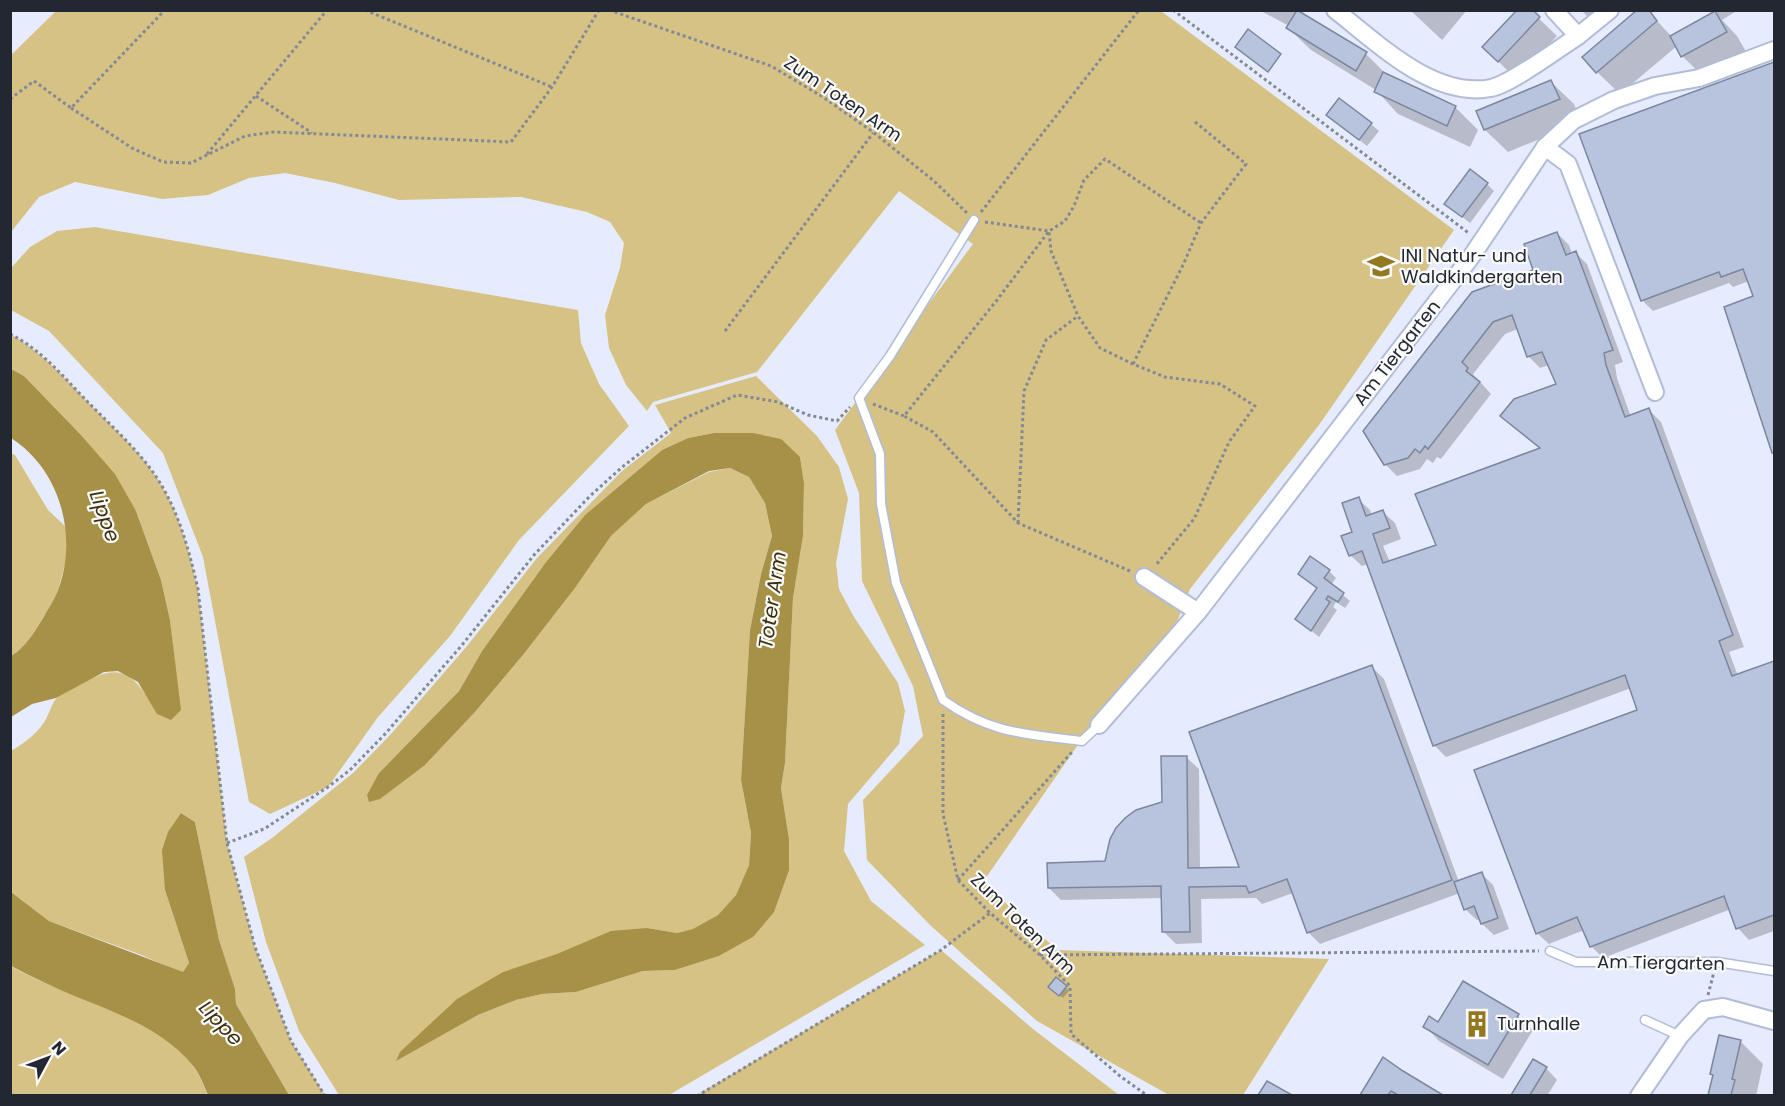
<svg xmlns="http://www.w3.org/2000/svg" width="1785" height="1106" font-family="Poppins,sans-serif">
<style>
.green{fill:#d6c285;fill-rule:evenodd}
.water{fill:#a79147}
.shadow{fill:#0003}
.building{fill:#b8c3de;stroke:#7c869f;stroke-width:1.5}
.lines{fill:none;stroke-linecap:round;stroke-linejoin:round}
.lane-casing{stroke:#b2bcd7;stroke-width:11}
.street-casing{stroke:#b2bcd7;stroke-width:20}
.path{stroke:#848996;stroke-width:3;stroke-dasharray:3 3;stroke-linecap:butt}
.lane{stroke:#fff;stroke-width:8}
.street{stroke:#fff;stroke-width:16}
.labels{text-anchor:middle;stroke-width:4.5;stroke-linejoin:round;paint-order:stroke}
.street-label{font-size:18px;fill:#232731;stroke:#fafafa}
.poi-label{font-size:18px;fill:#232731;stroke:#fafafa;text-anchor:start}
.water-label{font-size:20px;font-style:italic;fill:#3b3110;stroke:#fafafa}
</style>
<rect width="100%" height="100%" fill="#e6ecfd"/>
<g class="green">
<polygon points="56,11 1161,11 1454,230 1319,425 1190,589 1176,624 1093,723 983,882 1057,950 1329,959 1243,1095 1169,1095 1037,1021 930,925 867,860 863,800 923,736 913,686 862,581 859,493 835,430 973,244 899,191 757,372 653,402 647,411 626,385 609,348 605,315 620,268 624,243 610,222 587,212 521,197 399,200 335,183 285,173 249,178 208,195 162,199 75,182 39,197 11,232 11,55"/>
<polygon points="95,227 578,310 581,343 599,384 629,426 519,540 450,636 378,717 328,787 270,814 249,802 203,557 163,453 49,331 11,310 11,268 30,247 57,231"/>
<path d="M10,334c29,16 50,39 73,63 25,26 54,51 74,81 22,34 32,72 41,111l29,254 28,104 36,94 34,54h-36l-53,-91 -1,-15 -16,-48 -24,-119 -14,-9 -16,77 24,73 -6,10 -44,-19 -90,-33 -38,-29v-141c13,-8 25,-16 34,-30 4,-7 6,-15 10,-21 5,-6 17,-11 24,-15 27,-15 46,-22 66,9l30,-30 -5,-44 -9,-40 -25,-69 -56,-77 -56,-58 -13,-7z"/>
<path d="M756,376l61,60 22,31 9,32 -12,64 3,26 15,28 44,66 7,28 -6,33 -51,60 -4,47 27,50 54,44 -256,150h-330l-40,-64 -33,-89 -22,-85 28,-19 81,-65 38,-39 76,-88 70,-88 85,-87 49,-38 -16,-28zM714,433l86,24 4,26 -1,53 -10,62 -8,165 -4,25 8,51 -36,98 -34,19 -44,14 -32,1 -67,21 -34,2 -26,6 -38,15 -81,45 106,-88 144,-44 30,5 17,-4 24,-14 18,-20 13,-30 2,-32 -10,-53 9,-150 11,-56 11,-38 -7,-33 -16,-26 -19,-9 -21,4 -63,32 -35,32 -36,52 -52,67 -48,57 -50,53 -46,8 80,-82 23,-40 64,-89 39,-47 77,-65 26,-12z"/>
<polygon points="10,453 15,455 48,510 67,528 66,560 57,594 27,644 11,656"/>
<polygon points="941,950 1033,1029 1119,1095 697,1095"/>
<path d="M10,966c17,9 34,17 51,24 44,19 105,36 134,79 5,7 8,16 12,24l-3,3 -193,-1z"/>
</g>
<g class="water">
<path d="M11,369l13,7 56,58 35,40 21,37 25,69 9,40 11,90 -10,10 -14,-6 -19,-32 -20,-11 -14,1 -48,26 -24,6 -21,13v-61c16,-10 22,-22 32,-38 4,-8 10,-16 14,-25 22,-55 4,-123 -46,-155z"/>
<polygon points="714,433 753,433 781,439 800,457 804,483 803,536 793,598 785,763 781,788 789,839 789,870 774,912 753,937 719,956 675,970 643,971 576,992 542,994 516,1000 478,1015 396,1061 400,1052 457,999 503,972 557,954 611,931 647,928 677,933 693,929 718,915 736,895 749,865 751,833 741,780 750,630 761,574 772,536 765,503 749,477 730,468 709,471 646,504 611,536 575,588 523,655 475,712 425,765 380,799 369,802 367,795 379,773 459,691 482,651 546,562 585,515 662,450 688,438"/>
<path d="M181,813l14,9 24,118 16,49 1,15 53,91h-81c-4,-9 -8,-20 -14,-28 -29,-37 -75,-53 -117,-70 -22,-9 -45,-20 -66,-31v-74l38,29 134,51 6,-9 -24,-73 -3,-40 6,-18z"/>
</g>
<g class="shadow">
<polygon points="1259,10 1302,10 1303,12 1302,15 1366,54 1389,77 1455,107 1478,130 1470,147 1398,114 1376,90 1311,50 1288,28 1289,26"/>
<polygon points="1410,10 1467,10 1442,40"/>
<polygon points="1513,10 1530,10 1557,36 1516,79 1484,47 1516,14"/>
<polygon points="1581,10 1606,10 1593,22"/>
<polygon points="1647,10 1672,37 1718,12 1716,10 1738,10 1722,20 1737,36 1748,55 1705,78 1682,56 1677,46 1620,94 1597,72"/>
<polygon points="1774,64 1774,450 1771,447 1755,297 1749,281 1733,287 1729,283 1653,311 1642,300 1581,135"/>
<polygon points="1551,82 1574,104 1581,122 1508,152 1485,130 1478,112"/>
<polygon points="1328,115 1371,124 1379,131 1367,146"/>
<polygon points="1487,184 1494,191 1470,223 1446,204"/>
<polygon points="1557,233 1569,245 1572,254 1576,253 1587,264 1623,362 1615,365 1617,378 1631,417 1649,410 1661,422 1744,647 1729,652 1738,676 1774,662 1774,931 1749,940 1738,928 1731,909 1603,958 1591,946 1584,930 1549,944 1537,933 1639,710 1631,688 1446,757 1434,745 1368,564 1362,566 1350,555 1358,499 1370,510 1372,516 1383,512 1395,523 1401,539 1383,546 1390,562 1438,546 1541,450 1502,416 1557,385 1549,365 1540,368 1529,357 1518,329 1505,334 1473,374 1491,394 1441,459 1437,457 1433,463 1427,459 1420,469 1397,476 1385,464 1365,431 1535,270"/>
<polygon points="1329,571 1336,578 1331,585 1350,601 1345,608 1336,602 1333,607 1337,610 1319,637 1297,619 1318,589 1300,574"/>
<polygon points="1372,667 1384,679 1459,882 1481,873 1493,885 1509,929 1494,935 1482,924 1481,919 1477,920 1465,909 1460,893 1320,944 1308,932 1293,893 1262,904 1256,898 1201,899 1202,943 1176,944 1164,932 1163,898 1061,900 1049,888 1106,863 1163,803 1186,757 1199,769 1200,869 1241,868"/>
<polygon points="1056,979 1069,991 1063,998 1050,987"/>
<polygon points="1518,1016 1533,1030 1503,1079 1439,1041 1425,1026"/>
<polygon points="1720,1037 1741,1042 1763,1064 1756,1096 1710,1096 1714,1077 1711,1074"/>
<polygon points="1383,1060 1442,1096 1362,1096"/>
<polygon points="1534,1061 1546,1068 1557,1080 1547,1096 1513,1096"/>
</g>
<g class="building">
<polygon points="1297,10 1367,52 1356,71 1286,28"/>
<polygon points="1517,10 1533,10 1540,17 1498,62 1482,47"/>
<polygon points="1637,10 1649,10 1657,21 1596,73 1582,57"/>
<polygon points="1715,11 1727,32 1681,57 1670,36"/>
<polygon points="1248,29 1281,54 1268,72 1235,47"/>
<polygon points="1774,62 1774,453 1772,453 1724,307 1753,296 1743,269 1721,277 1719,272 1641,301 1579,134"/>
<polygon points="1383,72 1456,106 1447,126 1374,92"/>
<polygon points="1551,80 1560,99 1484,130 1476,111"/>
<polygon points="1339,98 1372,123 1359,140 1326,115"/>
<polygon points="1470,169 1488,183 1462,217 1444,204"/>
<polygon points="1557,232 1566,255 1576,251 1613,350 1604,353 1606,365 1625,417 1649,408 1733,635 1719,641 1732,676 1774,661 1774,915 1736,929 1724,896 1590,947 1577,917 1536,934 1474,770 1637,710 1625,675 1433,746 1362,551 1349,556 1341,536 1352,532 1342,503 1359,497 1366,516 1383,510 1390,528 1373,534 1383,563 1436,545 1415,494 1540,448 1500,416 1514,399 1556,384 1542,352 1527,357 1512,315 1493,322 1462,362 1468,368 1466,371 1480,382 1428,449 1425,446 1420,453 1415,449 1408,458 1384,465 1363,431 1472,292 1533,270 1524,244"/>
<polygon points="1310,556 1330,570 1324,578 1344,593 1338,602 1328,596 1326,599 1330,602 1311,631 1295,619 1317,588 1298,574"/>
<polygon points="1372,665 1452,880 1307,933 1287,879 1249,893 1246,886 1189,887 1190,932 1162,932 1161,886 1048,888 1047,863 1105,861 1110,839 1116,828 1125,818 1136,810 1162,802 1161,756 1187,756 1188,868 1239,867 1189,732"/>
<polygon points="1482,872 1498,918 1481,924 1474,906 1464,910 1454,882"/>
<polygon points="1056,977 1067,986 1059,996 1048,987"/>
<polygon points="1463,981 1519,1014 1488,1065 1423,1027 1429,1016 1438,1022"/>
<polygon points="1719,1035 1741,1040 1732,1079 1735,1080 1731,1095 1708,1095 1713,1075 1710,1074"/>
<polygon points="1383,1057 1403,1071 1443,1095 1398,1095 1391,1091 1388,1095 1360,1095"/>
<polygon points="1533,1059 1547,1067 1530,1095 1511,1095"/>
<polygon points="1267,1081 1292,1095 1258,1095"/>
</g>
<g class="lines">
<defs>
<g id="lane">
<path d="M974,220l-84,136 -31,42 21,56 1,50 15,79 47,117c48,34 83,34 139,41l17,-16"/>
<polyline points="1550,951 1576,962 1717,962 1774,971"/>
<polyline points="1645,1020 1680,1036"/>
</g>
<g id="street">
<path d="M1335,10c43,33 98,89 156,78 20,-4 67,-39 87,-52"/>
<polyline points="1554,10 1578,36 1610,10"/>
<polyline points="1545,147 1568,164 1655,392"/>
<polyline points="1144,577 1198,612"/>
<polyline points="1099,725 1198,612 1471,257 1545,147 1574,120 1614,100 1655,86 1699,78 1774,50"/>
<polyline points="1639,1096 1680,1036 1704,1010 1723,1007 1774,1021"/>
</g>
</defs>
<use href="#lane" class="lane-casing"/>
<use href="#street" class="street-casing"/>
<g class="path">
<polyline points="365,10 552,87"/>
<polyline points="609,10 771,66 823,97 873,132 934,181 967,213"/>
<polyline points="1173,10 1470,234"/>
<polyline points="256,96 312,133"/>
<polyline points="10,99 34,81 71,108 165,10"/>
<polyline points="71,108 132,148 163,162 191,163 245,136 274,132 511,142 552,87 599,10"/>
<polyline points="207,154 327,10"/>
<polyline points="981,212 1139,10"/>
<polyline points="985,222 1049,231 1051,251 1078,316 1100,348 1133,364 1165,377 1220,384 1255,406 1229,442 1194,519 1155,566"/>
<polyline points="725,331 873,133"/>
<path d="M10,334c30,15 50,39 73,63 25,26 54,51 74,81 22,34 32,72 41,111l29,254 28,104 36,94 34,55"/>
<polyline points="1133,364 1184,263 1201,223 1246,164 1194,121"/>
<polyline points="873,404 904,416"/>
<polyline points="1018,523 1024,391 1046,340 1078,316"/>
<polyline points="1130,571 1018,523 933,432 904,416 997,300 1049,231 1065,221 1074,206 1084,180 1105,159 1201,223"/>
<polyline points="943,714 943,814 958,880 990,913 1040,955 1070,986 1071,1034 1120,1076 1148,1096"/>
<polyline points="227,843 264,829 328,787 350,770 386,733 462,645 534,555 589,497 621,468 685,418 737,395 778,402 808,415 837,421 850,407"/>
<polyline points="958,880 1072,752"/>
<polyline points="1040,955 1539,951"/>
<polyline points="1708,995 1714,972"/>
<polyline points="697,1096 941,950 990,913"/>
</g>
<use href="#lane" class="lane"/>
<use href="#street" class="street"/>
</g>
<defs>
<symbol id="school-bare" viewBox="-9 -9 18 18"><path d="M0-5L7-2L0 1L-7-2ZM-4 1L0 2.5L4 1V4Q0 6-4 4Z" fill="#92791f" stroke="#fafafa" stroke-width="2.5" paint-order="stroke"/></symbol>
<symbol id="building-bare" viewBox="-9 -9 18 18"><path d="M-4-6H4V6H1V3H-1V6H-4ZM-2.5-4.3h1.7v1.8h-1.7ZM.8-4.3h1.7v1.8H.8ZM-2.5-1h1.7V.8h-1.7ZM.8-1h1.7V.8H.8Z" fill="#92791f" stroke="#fafafa" stroke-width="2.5" paint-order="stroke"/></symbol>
</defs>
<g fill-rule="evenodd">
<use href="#school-bare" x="1362" y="247" width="38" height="38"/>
<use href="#building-bare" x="1458" y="1005" width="38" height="38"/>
</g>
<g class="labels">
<g class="street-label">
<text transform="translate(843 99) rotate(34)" y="6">Zum Toten Arm</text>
<text transform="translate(1397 353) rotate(-52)" y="6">Am Tiergarten</text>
<text transform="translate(1023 924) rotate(44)" y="6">Zum Toten Arm</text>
<text transform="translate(1661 963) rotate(1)" y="6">Am Tiergarten</text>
</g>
<g class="poi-label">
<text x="1401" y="262">INI Natur- und<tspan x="1401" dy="21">Waldkindergarten</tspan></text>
<text x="1497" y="1030">Turnhalle</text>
</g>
<g class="water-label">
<text transform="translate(105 516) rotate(70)" y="7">Lippe</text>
<text transform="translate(772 600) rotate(-82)" y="7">Toter Arm</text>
<text transform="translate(221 1023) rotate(47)" y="7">Lippe</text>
</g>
</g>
<rect width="1785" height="1106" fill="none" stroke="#232731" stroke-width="24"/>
<g transform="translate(48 1058) rotate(49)" stroke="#fafafa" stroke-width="4.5" paint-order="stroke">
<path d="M0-4.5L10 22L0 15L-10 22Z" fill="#232731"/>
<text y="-9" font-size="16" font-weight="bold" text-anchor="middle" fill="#232731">N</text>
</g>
</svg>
